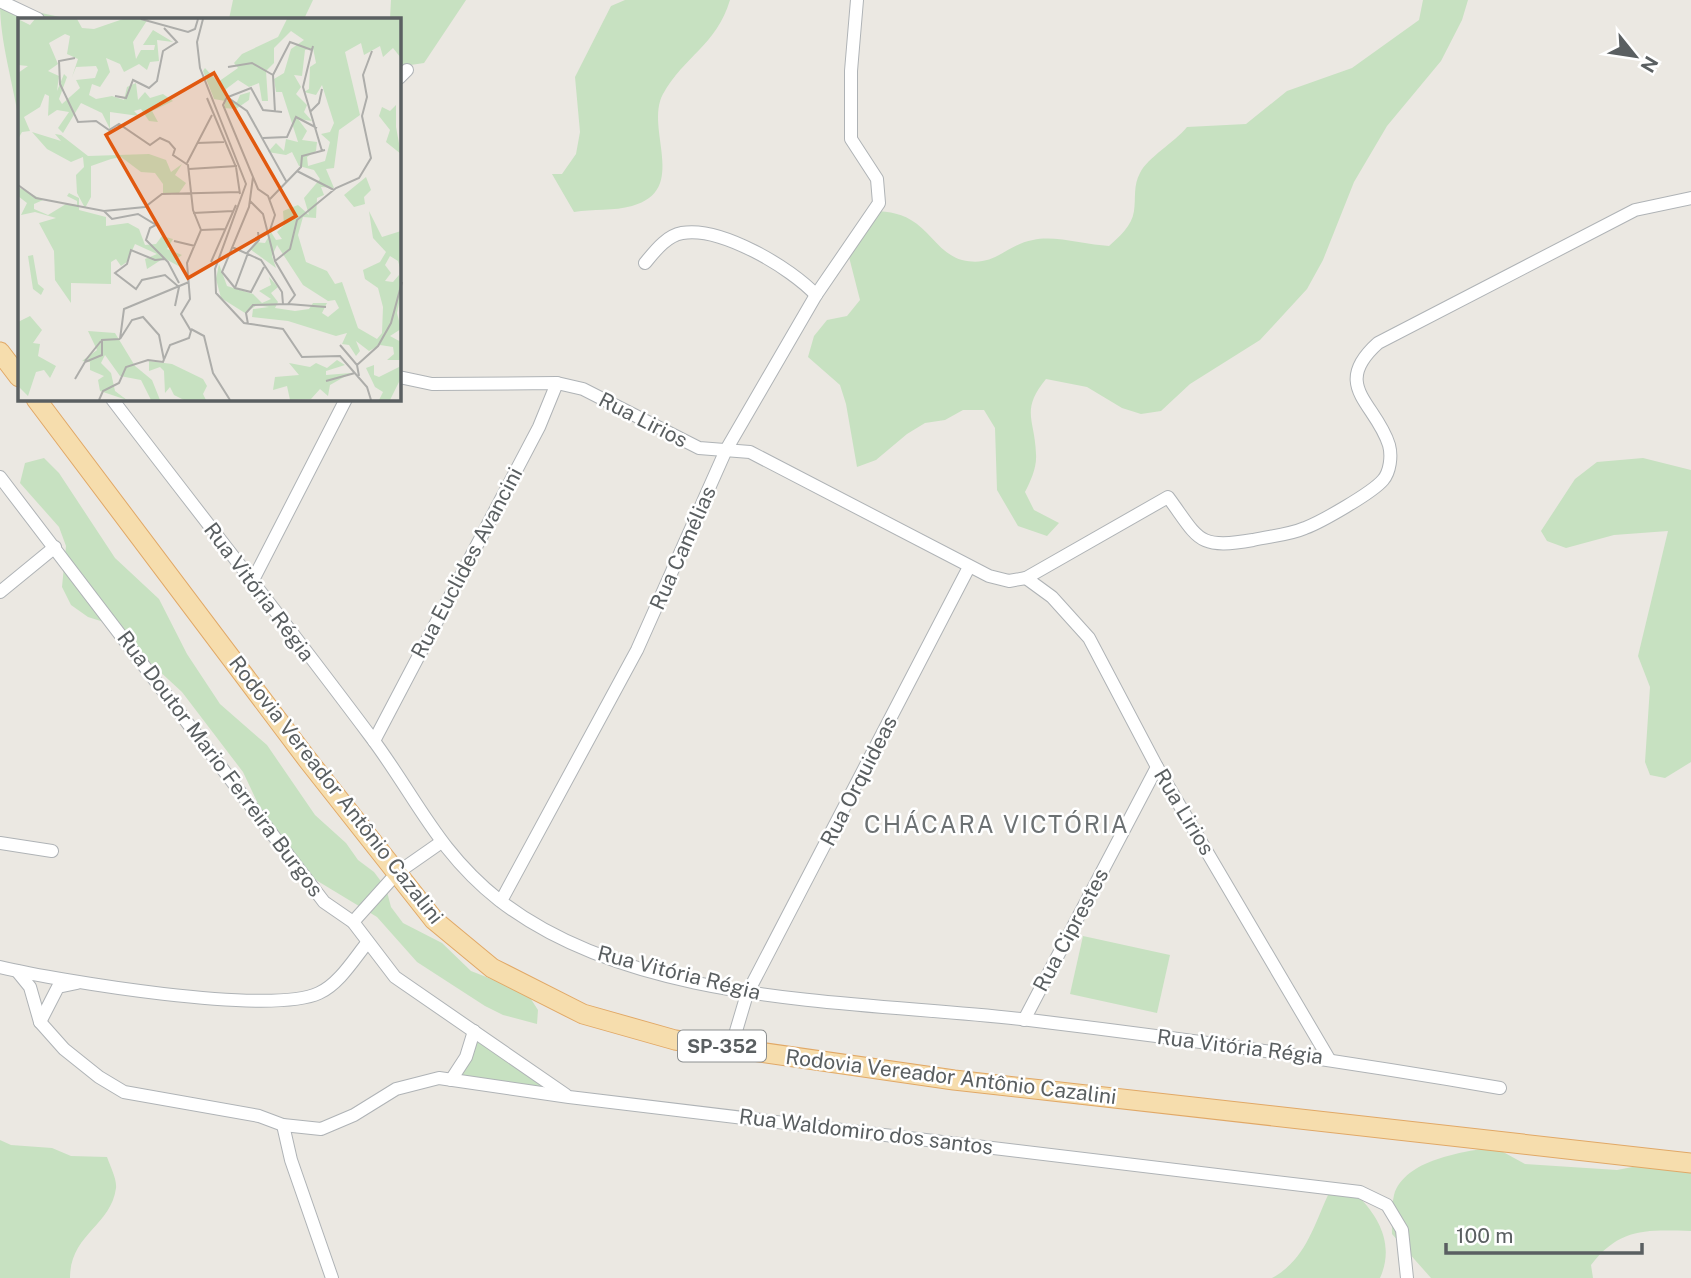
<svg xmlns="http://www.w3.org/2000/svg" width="1691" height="1278" font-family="'Public Sans',sans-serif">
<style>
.green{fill:#c7e1c1}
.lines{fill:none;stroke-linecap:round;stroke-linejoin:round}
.minor-casing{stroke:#afb3b6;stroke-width:14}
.primary-casing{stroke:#e1a866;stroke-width:21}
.minor{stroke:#fff;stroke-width:12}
.primary{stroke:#f6ddad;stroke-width:19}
.labels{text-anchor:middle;stroke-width:5;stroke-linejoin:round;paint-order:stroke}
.shield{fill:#fff;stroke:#8c8f90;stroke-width:2}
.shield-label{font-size:19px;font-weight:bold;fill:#5a5f61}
.street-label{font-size:21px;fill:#5a5f61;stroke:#fff}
.quarter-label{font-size:24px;letter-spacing:2px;fill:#6c7173;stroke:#fff}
.inset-road{fill:none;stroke:#adadaa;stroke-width:2}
.view{fill:#e15910;fill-opacity:0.15;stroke:#e15910;stroke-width:3.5}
.inset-edge{fill:none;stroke:#5a5f61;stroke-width:3.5}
</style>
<rect width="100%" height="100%" fill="#ebe8e2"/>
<g class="green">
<polygon points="233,0 313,0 304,19 229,19"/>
<polygon points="391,0 466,0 424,63 404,66 399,62 399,19 390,19"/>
<path d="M625,0h105c-14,46 -46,56 -67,94 -19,35 27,96 -31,112 -18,5 -39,3 -58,6l-22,-38h10l14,-20 4,-22 -5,-55 36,-71z"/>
<path d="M1423,0h45l-6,20 -21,41 -54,65 -33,56 -31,78 -16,29 -47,51 -70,44 -29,27 -20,3 -19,-6 -35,-21 -41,-8c-26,32 -11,40 -10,75 1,13 -5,26 -11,38l9,18 25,13 -12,13 -29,-10 -21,-36 -2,-62 -11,-18h-21l-18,10 -20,3 -18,11 -31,26 -19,7 -11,-63 -6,-19 -32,-28 6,-21 13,-16 20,-4 13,-16 -11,-43 20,-46c15,0 29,1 42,9 19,11 29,34 51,40 33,8 43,-15 71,-20 22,-5 53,5 76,6 10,-9 23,-20 25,-35 2,-13 -1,-25 6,-38 8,-16 34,-30 47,-46l59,-3 41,-33 65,-23 67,-48z"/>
<path d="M0,4l69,15h-50v102c-6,-38 -19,-80 -19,-117z"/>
<polygon points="44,458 59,473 115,558 159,599 187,654 220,704 267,745 315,815 346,843 358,860 374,872 386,888 391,907 403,923 442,943 471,971 527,993 538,1010 537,1024 503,1015 485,1006 417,962 377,917 306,874 269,827 243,772 182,692 107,623 88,617 71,605 62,587 66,546 59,527 20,483 25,463"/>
<polygon points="1643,458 1691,470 1691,762 1665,778 1650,775 1645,762 1650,687 1638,656 1668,531 1614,535 1566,548 1547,541 1541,531 1575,479 1597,462"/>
<polygon points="1083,936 1170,955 1157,1013 1070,994"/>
<polygon points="476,1037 553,1091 457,1077"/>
<path d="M0,1140l11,5 41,3 19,8 36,1c3,9 10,22 9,31 -5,38 -46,46 -46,90h-70z"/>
<path d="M1494,1147l31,17 92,6 51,-10 23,6v65c-44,-1 -71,-4 -100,34l2,13h-162l-39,-44c0,-12 -1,-26 2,-39 11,-36 69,-43 100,-48z"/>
<path d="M1328,1195l30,1c23,23 36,51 22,82h-108c33,-18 41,-50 56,-83z"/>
</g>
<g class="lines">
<defs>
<g id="minor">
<polyline points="0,1 38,19"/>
<polyline points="399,78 407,70"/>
<path d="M645,263c10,-12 21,-27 37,-30 39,-7 109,35 134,62"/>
<path d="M399,377l33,7 125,-1 26,6 116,59 51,4 239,124 20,5 17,-3 142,-81c31,42 29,53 85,43 17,-4 36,-5 52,-12 16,-6 67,-35 78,-48 7,-8 9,-24 6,-35 -13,-42 -59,-59 -11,-102l257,-133 56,-12"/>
<path d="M112,399c86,113 174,224 259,338 45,60 66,114 128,163 139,108 363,100 530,120 158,19 315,41 471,68"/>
<polyline points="0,477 324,902 353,922 395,977 566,1095"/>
<polyline points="1026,578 1052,597 1089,638 1157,767 1329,1059"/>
<polyline points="252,582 346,399"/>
<polyline points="0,592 55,547"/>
<polyline points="374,741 539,427 557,383"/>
<polyline points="0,843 52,851"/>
<polyline points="501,901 637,650 726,450 816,295 879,203 877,179 851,139 851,71 857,0"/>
<polyline points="353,922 397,873 440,843"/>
<path d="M0,967c59,14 270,49 319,26 20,-9 35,-34 48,-50"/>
<polyline points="17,971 30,987 40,1022 64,1049 99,1077 124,1092 259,1116 283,1125 321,1129 354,1115 396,1089 439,1078 569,1097 1360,1192 1387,1205 1402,1230 1407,1278"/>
<polyline points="1024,1020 1157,767"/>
<polyline points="40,1022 58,987 77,983"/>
<polyline points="731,1048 747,994 969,567"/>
<polyline points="451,1080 466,1057 474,1031"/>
<polyline points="283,1125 291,1160 332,1278"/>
</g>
<g id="primary">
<polyline points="0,352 19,377"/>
<polyline points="36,399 307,759 434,920 492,968 583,1014 675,1040 954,1080 1691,1163"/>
</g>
</defs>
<use href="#minor" class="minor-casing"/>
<use href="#primary" class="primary-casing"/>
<use href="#minor" class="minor"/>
<use href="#primary" class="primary"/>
</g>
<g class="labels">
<rect class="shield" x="678" y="1030.5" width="88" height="31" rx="5"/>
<g class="shield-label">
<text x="722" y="1053">SP-352</text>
</g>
<g class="street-label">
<text transform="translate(643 420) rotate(27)" y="7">Rua Lirios</text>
<text transform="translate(683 548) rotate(-66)" y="7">Rua Camélias</text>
<text transform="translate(467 563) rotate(-62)" y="7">Rua Euclides Avancini</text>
<text transform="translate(259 592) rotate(53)" y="7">Rua Vitória Régia</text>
<text transform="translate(220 764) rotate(53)" y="7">Rua Doutor Mario Ferreira Burgos</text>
<text transform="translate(859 781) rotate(-63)" y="7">Rua Orquideas</text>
<text transform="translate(336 790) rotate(52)" y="7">Rodovia Vereador Antônio Cazalini</text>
<text transform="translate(1184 812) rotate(59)" y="7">Rua Lirios</text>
<text transform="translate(1071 930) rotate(-62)" y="7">Rua Ciprestes</text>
<text transform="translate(679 973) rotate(14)" y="7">Rua Vitória Régia</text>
<text transform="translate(1240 1047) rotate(7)" y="7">Rua Vitória Régia</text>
<text transform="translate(951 1077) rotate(7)" y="7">Rodovia Vereador Antônio Cazalini</text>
<text transform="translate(866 1132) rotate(7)" y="7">Rua Waldomiro dos santos</text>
</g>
<g class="quarter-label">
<text x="997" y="833">CHÁCARA VICTÓRIA</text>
</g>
</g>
<g transform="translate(18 18)">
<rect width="383" height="383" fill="#ebe8e2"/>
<path d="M0,1l12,6 5,-6h42l5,9 12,1 29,-10h25l-15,23 3,17 5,-9h13l1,-5h-12l10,-15 20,12 -16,-2 2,21 -9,1 -3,8 -8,-6 -15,8 -4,-8 -14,-6 4,14 -10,15 -8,-3 -3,11 7,4 16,-3 12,4 3,-13 9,-4 2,17 7,-8 5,6 13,-4 10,7 -21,10 6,11 -9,-1 -8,-12 -7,2 5,5 -29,-4v17l-8,-16 -21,-10 -18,30 -5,-5 11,-16 -12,-2 -9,6 1,-20 -4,-2 -5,13 -16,10 6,14 -8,1 -4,7v-66l10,-7 -10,-1zM47,16l5,2 -3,18 11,5 -6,18 4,-10 20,-1 2,4 -3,8 -19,2 4,8 -18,16 -3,-5 8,-22 -3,-3 -7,17 2,-15 -11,-5 10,-7 -9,-21zM269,1h114v39l-8,-10 -10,9 -3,-11 -16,9 -3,-12 -16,9 15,63 -21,15 -5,38 -8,1 8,19 -13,-1 3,8 -7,3 -1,20 -13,-1 -5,18 8,27 21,9 8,13 7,-2 16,46 19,11 5,-6 1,-26 -5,-19 -13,-9 -2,-9 17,-8 6,-10 -13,-14 -4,-27 13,26 19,-6v40l-3,-10 -8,-5 -5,9 6,8 -6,8 8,1 6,-7 3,15 -5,23 4,16 -11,7 11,6v36l-11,22h-11l4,-8 -8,-5 -9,-19 8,-3v10l5,2 20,-10 1,-7h-13l7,-6 -1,-7 -13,-2 -11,6 -13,-10 4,10 -4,5 -7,-11 -7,-1 5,-11 -11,3 -48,-15 -36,-4 1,-8 16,-2 -12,-2 -12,8 -24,-15 -5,-19 3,-15 8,22 26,8 9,9 9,-4 -12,-8 12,-6 -2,-8 9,10 -7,6 7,9 -3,6 20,3 14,-2 4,-6h14l-5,10 6,4 11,-9 -4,-8 -7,1 -25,-16 -26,-40 -5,11 4,12 -26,-19 5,-7 10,1 6,-11 5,8 6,-1 -5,-7 7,-7 -1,-14 15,-6 11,10 -5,-17 16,-19 -6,-9 -15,-4 -7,-14 -6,3 -18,-3 8,-9 8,8 2,-12 12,3 -16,-50h-6l-2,-13 10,-6 7,-24 13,-9 -13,-9 -17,17v15l-8,8 2,30h-6l-3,-18 -10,4 -11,-7 -12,9 -1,11 12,2 3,-7 10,-3 -1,8 -13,9 -12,-1 1,-7 -11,-2 -11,-28 2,-3 13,14 20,-14 -4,-5 8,-9 36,-17zM295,30l3,15 -6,4 -1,22 -5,3 12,3 6,-10 12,38 -4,9 -9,2 9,8 -5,19 -17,5 -1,-9 9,-6 1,-9 -15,-2 5,-9 -9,-12 14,2 -8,-9 3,-7 -11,-11 5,-7 -7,-12 8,1 3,-26zM378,87v22l5,27 -15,-12 4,-12 -11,-14 3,-9 8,4zM14,114l29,9 -6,-7 6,1 27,21 61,-2 17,6 5,12 11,-8 -7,11 11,8 -7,10h-16v-9l-8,-11 -14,-1 -20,-15 -10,2 -20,7v31l-6,11 -8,-15 -1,-18 8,-8 -1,-10 -12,5 -24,-13zM348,159l5,13 -7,7 1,7 -11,3 -10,-12zM0,169l25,13 -9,4v5l14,6 18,-11 11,1v-4l-10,-5 2,-3 10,5v12l27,7v9l22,-3 11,6 6,16 11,-1 6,-8 11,3 -6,10 15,6 -7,5 7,8 -18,-10 -17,11 -2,-10 12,-5 -22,-10 -8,18 -6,4 -5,-7 -5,3v22l-40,-1v20l-16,-23 -1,-29 -15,-28 17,-5 -21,-6 -14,3 6,-12 -9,-7zM15,237l5,29 6,5 -3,6 -8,-6 -5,-33zM12,298l12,14 -9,13 7,1 -2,12 18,10 -6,12 -6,-8 -8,2 -8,24 -10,-10v-64zM70,313l27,2 20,33 17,14 8,20h-9l-10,-20 -21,-4 -15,-21 -4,8 10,10 4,18 12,9 -27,-9 -2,-11 6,-4 -14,-6v-8l-8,-1 15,-11zM319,342l8,5 -19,6v4l25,-2 -21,12 -2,11 -8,-7 -9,10 -21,1 -3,-14 -14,4 2,-13 24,-2 -10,-12 21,4 6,-4 11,5zM131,343l23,3 31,15 4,7 -4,8 3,6h-22l-10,-5 -4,-8 -5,6 -1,-22 -4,-4 -11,4z" fill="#c7e1c1" fill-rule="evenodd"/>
<path class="inset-road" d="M123,1l47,13 7,-3 3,-10M185,1l-6,23 3,26 46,116 -31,85 1,24 28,30 39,6 19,28 38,-1 27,31 4,13M295,28l-10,41 19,64M57,40l-16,3 1,23 18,38 18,-1 13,9 10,-6 31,21 10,-7 9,4 6,7 -2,6 15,10 5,45 8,20 -14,33 3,36 -9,15 10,17 -2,7 -19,7 -7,17 -15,-2 -22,7 -7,16 -16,8 -4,9M210,49l24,-4 21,12M97,78l11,2 7,-18 16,8 8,-7 6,-30 14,-9 -13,-14M209,79l-4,8 35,84 10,7 7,19 -5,15M209,79l20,14 39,70M210,79l23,-9 12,22 19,2M189,80l29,69 4,27M293,93l8,-8 3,-14M257,94l-2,-37 17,-33 22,8M245,120l24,-1 9,-20 21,11M179,125l27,-1M169,145l25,-48M171,151l48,-3M279,153l37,19M235,159l-4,30 -27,65 13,16 16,4 13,-25M0,167l18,13 68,13 41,-4 17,-13 78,-2M252,181l31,-32 1,-11 23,-6M86,193l8,8 26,-5 18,11 -6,3 -4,12 22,22 11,21M175,195l40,-2M183,212l24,-1M156,223l21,5M214,229l29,13 21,32 1,12M229,235l12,-13 -1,-8M147,241l-10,1 -24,-10 -4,14 -12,9 21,16 6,-9 23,-5 14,12 -4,19M257,243l15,-12 7,-29 39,-32 23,-10 12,-20 -9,-42 5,-19 -4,-22 9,-24M193,244l25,-57M217,270l13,-35M270,286l38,3M230,306l-2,-11 7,-8 35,-1 7,-9 -20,-34 -12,-47 -13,-13M173,311l13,7 9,37 17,27M322,327l17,20 2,11M146,342l-5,-25 -16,-18 -11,3 -12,19 4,-30 65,-27M67,343l16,-20M339,347l21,-19 13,-23 11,-41M57,361l10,-17 17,-7v-15l18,-1M308,363l29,-8"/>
<path class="view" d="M196,55l82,143 -108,62 -82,-143z"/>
<rect width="383" height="383" class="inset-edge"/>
</g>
<g transform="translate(1635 56) rotate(120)" stroke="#ffffff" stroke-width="5" paint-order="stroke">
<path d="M0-5L12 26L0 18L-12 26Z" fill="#5a5f61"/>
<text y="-10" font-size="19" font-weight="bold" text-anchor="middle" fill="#5a5f61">N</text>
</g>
<path d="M1446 1243v10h196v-10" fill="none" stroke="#5a5f61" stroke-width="3.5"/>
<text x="1456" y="1243" font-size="21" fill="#5a5f61" stroke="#ffffff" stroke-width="5" paint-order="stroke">100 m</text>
</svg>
